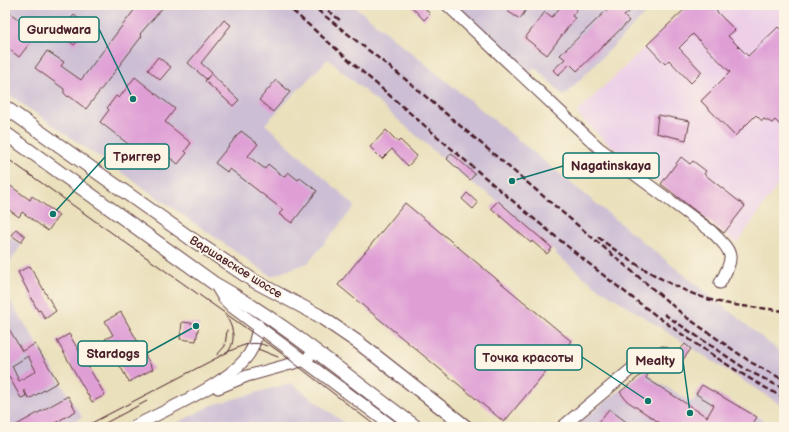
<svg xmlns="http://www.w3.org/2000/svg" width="789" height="432" font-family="'Balsamiq Sans',sans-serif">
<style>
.built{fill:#edd0e8}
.industrial{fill:#ccbed4}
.building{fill:#df9fd5;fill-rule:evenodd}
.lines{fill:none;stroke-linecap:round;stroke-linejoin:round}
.minor-casing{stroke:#623c41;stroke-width:13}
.major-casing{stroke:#623c41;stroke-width:15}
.minor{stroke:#fff;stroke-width:11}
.major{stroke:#fff;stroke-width:13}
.tram{stroke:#4a1f2b;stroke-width:1}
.rail{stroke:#4a1f2b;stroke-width:2.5;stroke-dasharray:6 3;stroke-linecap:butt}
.labels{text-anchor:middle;stroke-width:4;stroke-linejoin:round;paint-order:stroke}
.street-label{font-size:12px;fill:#4a1f2b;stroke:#fcf5e5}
.leader{fill:none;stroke:#0f766e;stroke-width:1.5}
.callout-dot{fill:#0f766e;stroke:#fcf5e5;stroke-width:1.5}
.callout{fill:#fcf5e5;stroke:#0f766e;stroke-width:1.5}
.callout-label{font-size:13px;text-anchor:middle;font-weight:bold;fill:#4a1f2b}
</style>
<rect width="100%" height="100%" fill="#fcf5e5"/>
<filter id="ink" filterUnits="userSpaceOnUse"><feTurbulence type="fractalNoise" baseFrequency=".025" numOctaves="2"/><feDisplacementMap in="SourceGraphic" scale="8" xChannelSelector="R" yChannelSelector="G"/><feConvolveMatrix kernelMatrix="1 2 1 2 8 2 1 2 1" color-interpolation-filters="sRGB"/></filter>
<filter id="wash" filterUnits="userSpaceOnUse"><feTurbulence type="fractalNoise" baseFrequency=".012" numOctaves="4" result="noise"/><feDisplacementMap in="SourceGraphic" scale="16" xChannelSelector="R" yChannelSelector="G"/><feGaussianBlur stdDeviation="0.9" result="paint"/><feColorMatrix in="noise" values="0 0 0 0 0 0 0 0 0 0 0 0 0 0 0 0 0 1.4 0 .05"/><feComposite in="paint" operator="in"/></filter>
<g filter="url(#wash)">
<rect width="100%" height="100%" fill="#eae0bc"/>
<polygon class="built" points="689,5 784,5 784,176 737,243 607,143 576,113"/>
<g class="industrial">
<polygon points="5,5 353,5 653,250 784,355 784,407 594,285 557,255 552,248 498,201 464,177 328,59 265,124 355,206 308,263 271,276 5,92"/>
<polygon points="455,5 654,5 564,96 536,68 526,74"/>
<polygon points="5,234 21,245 5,271"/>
<polygon points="5,292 82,417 64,427 5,427"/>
<polygon points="646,370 654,380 692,402 702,385 776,427 573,427"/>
<polygon points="291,383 350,427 169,427 212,405"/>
</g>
<g id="blocks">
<g class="building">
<polygon points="138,5 165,5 140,34 142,36 86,109 69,96 68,97 64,93 64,89 35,68 47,51 64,62 61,66 81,80"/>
<polygon points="410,5 422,5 430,14 424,20"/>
<polygon points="511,5 529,5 520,19 507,11"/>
<polygon points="562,5 580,5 572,16 575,18 547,55 525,38 545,12 552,17"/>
<polygon points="612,5 619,10 624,5 630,11 624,16 629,21 577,71 570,64 558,75 553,70 565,59 560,55"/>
<polygon points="689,5 722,5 716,11 735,30 728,36 748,56 778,27 784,33 784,129 775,120 772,123 764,119 762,121 756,115 735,136 701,101 730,72 693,34 679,48 702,72 691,83 669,60 665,64 647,45"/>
<polygon points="5,9 37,34 19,57 5,46"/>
<polygon points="74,15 90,28 74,45 59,33"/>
<polygon points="224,20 231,25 201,63 212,73 211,74 239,100 233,106 205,81 210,75 206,79 188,63"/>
<polygon points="158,57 171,67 160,80 148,70"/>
<polygon points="135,77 175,109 165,122 191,143 185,151 187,153 178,164 169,157 160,169 100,122 109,110 107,108 116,96 119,98"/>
<polygon points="276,80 290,92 273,112 259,100"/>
<polygon points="658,115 690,121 686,140 656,133"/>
<polygon points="386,130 398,142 400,140 417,156 408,166 392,149 382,159 370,147"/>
<polygon points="241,131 258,144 248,156 265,169 268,164 284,177 288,172 298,180 300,178 317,191 292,223 279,214 283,210 230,169 227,172 215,163"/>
<polygon points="451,153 475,174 470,180 447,159"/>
<polygon points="681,157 690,164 693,161 706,171 704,174 745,206 724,233 661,184"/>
<polygon points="5,182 30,200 32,196 59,215 48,231 22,212 19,217 5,207"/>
<polygon points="467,193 478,203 473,209 462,199"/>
<polygon points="498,201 552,248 547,254 532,241 531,243 491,208"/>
<polygon points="405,203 571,341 504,422 338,285"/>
<polygon points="16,229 25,236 21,242 11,235"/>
<polygon points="30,266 56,311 45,319 40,310 38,311 18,272"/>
<polygon points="121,312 153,369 129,382 105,339 113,335 105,321"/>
<path d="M5,322l17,29 13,-7 23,38 -29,17 -5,-9 2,6 -5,2 -16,-28zM28,356l8,15 -17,10 -7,-15z"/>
<polygon points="182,322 199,324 196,341 180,339"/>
<polygon points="69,334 105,395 92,402 57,341"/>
<polygon points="685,344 691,349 679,365 672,359"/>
<polygon points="652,366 646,378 707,417 714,405 696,394 702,385 757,417 752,425 750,424 748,427 666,427 627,401 620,392"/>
<polygon points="68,396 76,411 48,427 13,427"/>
<polygon points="609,409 633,427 595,427"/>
</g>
</g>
</g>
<g filter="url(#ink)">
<use href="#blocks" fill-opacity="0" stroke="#623c41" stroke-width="1"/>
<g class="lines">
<defs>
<g id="minor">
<path d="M447,5l152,143 112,83c22,22 25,24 9,52"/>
<polyline points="215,284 224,299 232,307 393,427"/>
<polyline points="218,388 247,376 305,360 309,357"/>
<path d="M133,427c32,-17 97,-44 116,-73 6,-9 8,-19 9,-29"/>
<polyline points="562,427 641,361 663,352"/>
</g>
<g id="major">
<polyline points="5,107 190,238 254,281 318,315 359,343 466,427"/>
<path d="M5,133l210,151c72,40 134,95 201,143"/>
</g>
</defs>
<use href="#minor" class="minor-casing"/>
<use href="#major" class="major-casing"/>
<use href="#minor" class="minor"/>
<use href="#major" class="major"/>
<g class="tram">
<polyline points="5,157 281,353 377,427"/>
<path d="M225,315c8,11 12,25 3,37"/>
<polyline points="258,349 278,357"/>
<polyline points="217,355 225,346 227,330"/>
<path d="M84,427l146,-76c13,-6 24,-11 37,-5"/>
<polyline points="98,427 147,401"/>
</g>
<g class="rail">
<path d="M286,5c82,72 164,143 247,213 79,65 160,131 251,180"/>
<polyline points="311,5 405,79 686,317 752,363 784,380"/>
<polyline points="321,5 341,21"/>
<path d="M598,237c31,25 86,59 126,66 19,4 40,5 60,8"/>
<polyline points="664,314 747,370 784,389"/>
</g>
</g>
</g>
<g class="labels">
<g class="street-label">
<text transform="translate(236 267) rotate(32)" y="4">Варшавское шоссе</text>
</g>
</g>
<path class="leader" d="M133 99L99 29M53 214L105 157M512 181L563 166M196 326L147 353M648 401L582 357M690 413L683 361"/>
<g class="callout-dot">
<circle cx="133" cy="99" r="4"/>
<circle cx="53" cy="214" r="4"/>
<circle cx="512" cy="181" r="4"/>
<circle cx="196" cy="326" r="4"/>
<circle cx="648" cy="401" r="4"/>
<circle cx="690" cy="413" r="4"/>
</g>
<g class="callout">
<rect x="19" y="17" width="80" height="25" rx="4"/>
<rect x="105" y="144" width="64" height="25" rx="4"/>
<rect x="563" y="153" width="96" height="25" rx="4"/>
<rect x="78" y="341" width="69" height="25" rx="4"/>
<rect x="475" y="345" width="107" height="25" rx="4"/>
<rect x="627" y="348" width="56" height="25" rx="4"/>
</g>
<g class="callout-label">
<text x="59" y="34">Gurudwara</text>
<text x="137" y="161">Триггер</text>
<text x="611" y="170">Nagatinskaya</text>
<text x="113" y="358">Stardogs</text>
<text x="528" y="362">Точка красоты</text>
<text x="655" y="365">Mealty</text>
</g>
<rect width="789" height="432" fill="none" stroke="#fcf5e5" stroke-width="20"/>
</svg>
